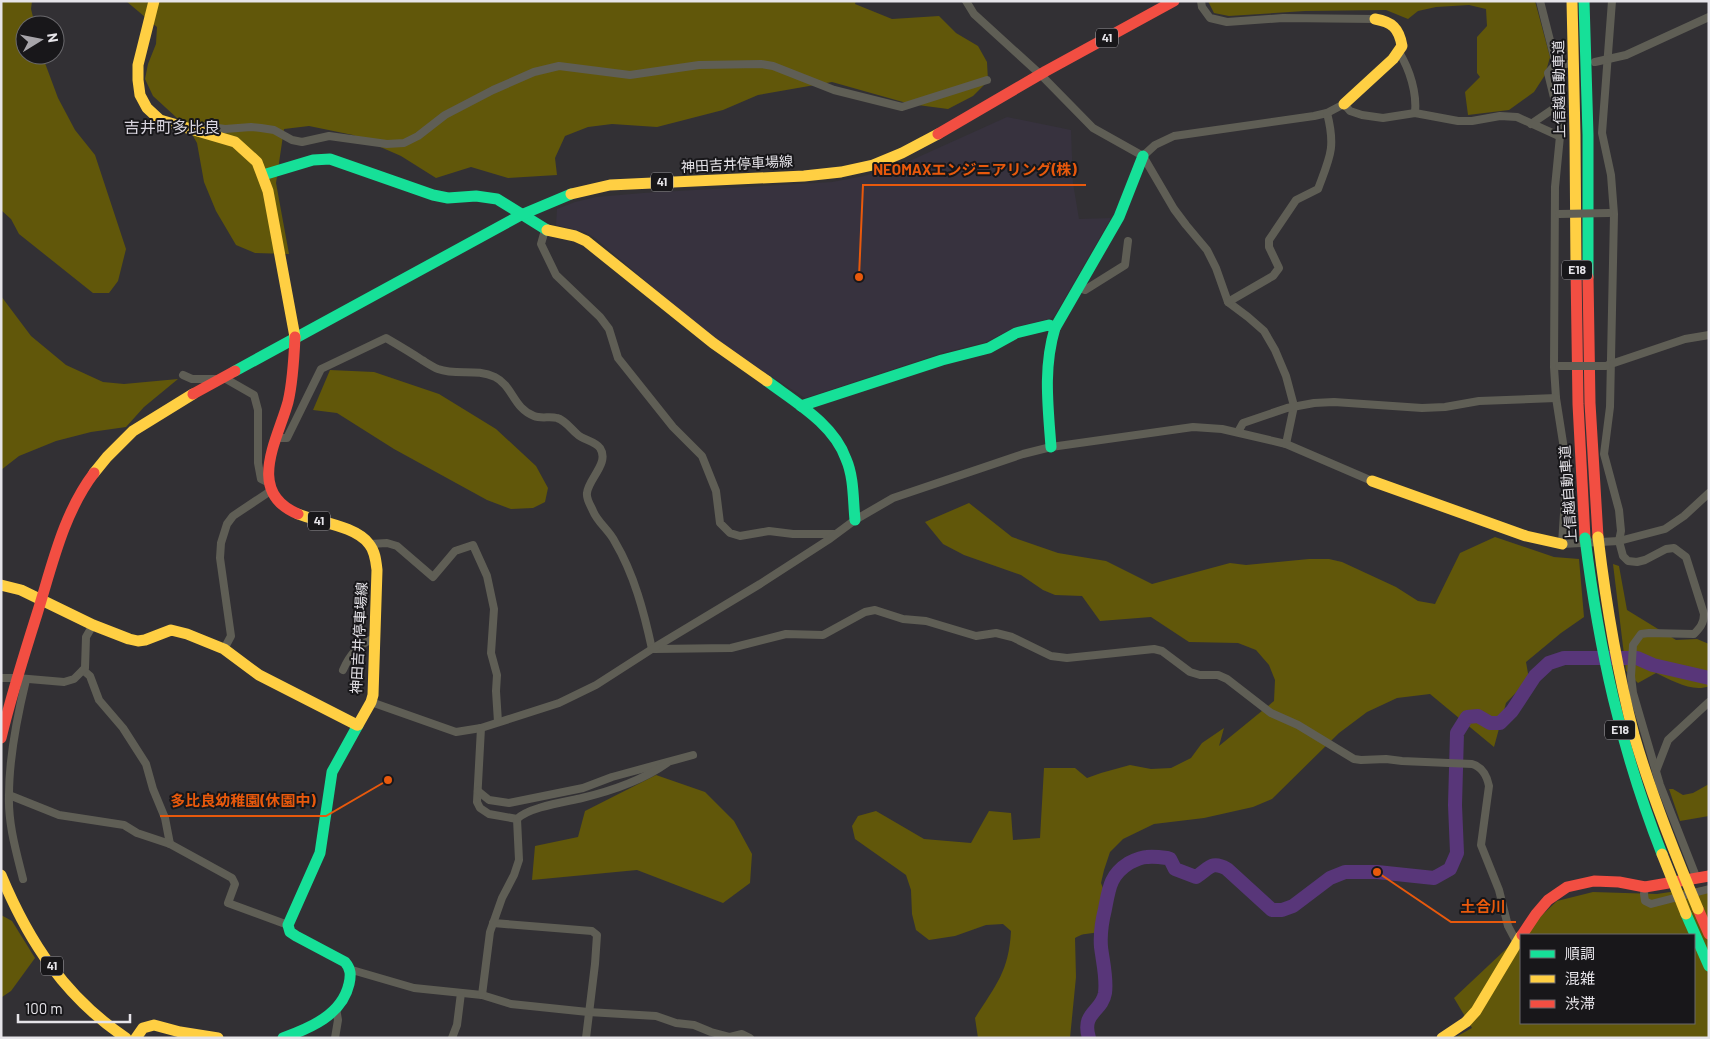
<svg xmlns="http://www.w3.org/2000/svg" width="1710" height="1039" font-family="Barlow,'Noto Sans JP',sans-serif">
<style>
.built{fill:#37323e}
.forest{fill:#61570a;fill-rule:evenodd}
.lines{fill:none;stroke-linecap:round;stroke-linejoin:round}
.river{stroke:#583679;stroke-width:14}
.street{stroke:#5f5e55;stroke-width:8}
.fast{stroke:#16e098;stroke-width:11}
.slow{stroke:#ffcf43;stroke-width:11}
.jam{stroke:#f24e42;stroke-width:11}
.street-bridge{stroke:#5f5e55;stroke-width:8}
.fast-bridge{stroke:#16e098;stroke-width:11}
.slow-bridge{stroke:#ffcf43;stroke-width:11}
.jam-bridge{stroke:#f24e42;stroke-width:11}
.labels{text-anchor:middle;stroke-width:4;stroke-linejoin:round;paint-order:stroke}
.shield{fill:#18171a;stroke:#a8a6ab;stroke-width:1}
.shield-label{font-size:12px;font-weight:bold;fill:#e6e4e9}
.street-label{font-size:14px;fill:#e6e4e9;stroke:#18171a}
.quarter-label{font-size:16px;fill:#d9d5df;stroke:#18171a}
.leader{fill:none;stroke:#e8590c;stroke-width:2}
.callout-dot{fill:#e8590c;stroke:#18171a;stroke-width:2}
.callout-label{font-size:15px;text-anchor:middle;font-weight:bold;fill:#e8590c;stroke:#18171a;stroke-width:4;stroke-linejoin:round;paint-order:stroke}
</style>
<rect width="100%" height="100%" fill="#323034"/>
<polygon class="built" points="1007,117 1071,130 1073,183 1079,219 1111,218 1055,315 1052,318 1015,327 986,342 942,353 805,398 716,341 595,238 585,232 556,225 557,209 575,202 596,197 643,193 832,182 864,176 894,168"/>
<g class="forest">
<polygon points="1,1 32,1 31,9 35,25 25,25 25,55 42,55 58,98 75,130 95,155 126,249 118,281 109,293 93,293 19,234 11,219 1,210"/>
<polygon points="126,1 856,1 855,4 892,19 939,16 956,33 978,46 987,62 988,81 973,96 948,109 910,104 832,82 758,95 723,110 657,127 612,124 588,127 565,136 555,158 557,175 508,178 471,167 436,178 401,156 353,135 309,126 284,129 276,183 289,254 255,253 236,245 216,211 204,182 197,143 189,129 153,96 145,79 148,64 156,44 157,27"/>
<polygon points="1208,1 1535,1 1550,57 1545,75 1534,92 1509,110 1468,115 1465,92 1480,77 1477,73 1477,37 1487,26 1486,9 1469,5 1436,7 1418,11 1408,19 1386,10 1305,11 1229,16 1214,13"/>
<polygon points="1,296 31,336 66,365 103,382 124,384 178,379 144,407 126,427 91,432 56,441 19,456 1,470"/>
<polygon points="330,370 374,372 439,394 496,429 536,466 548,488 545,502 533,508 511,509 487,500 394,449 337,413 313,410"/>
<path d="M969,503l43,34 46,16 48,8 46,23 78,-21 16,2 63,-6h20l13,3 54,25 22,14 17,3 25,-51 35,-16 59,20 25,2 5,58 -23,16 -35,29 3,17 -23,24 -12,44 -64,-53 -33,4 -30,14 -28,21 -67,66 -19,8 -49,11 -50,6 -31,15 -13,13 -6,18 -3,13 10,27 -3,17c-14,10 -20,3 -33,11l1,39 -6,61h-92l-3,-20c21,-33 34,-47 36,-87l-8,-7 -17,1 -31,11 -26,4 -13,-10 -4,-16 -1,-24 -5,-15 -51,-36 -3,-13 6,-10 18,-5 48,28 47,4 18,-32 22,2 2,27 27,-2 4,-70h31l12,10 14,-5 29,-8 21,4 20,-1 20,-10 11,-15 22,-15 -5,18 55,-45 1,-21 -6,-15 -13,-15 -18,-7 -49,-1 -38,-25 -51,4 -18,-25 -27,-1 -12,-5 -22,-15 -57,-20 -21,-11 -18,-22z"/>
<path d="M1613,564l6,2 8,44 49,30 21,-1 12,5v42c-16,7 -38,-6 -53,-13l-18,10 -12,-12z"/>
<polygon points="656,775 705,792 734,821 752,854 750,883 723,903 637,870 532,880 535,846 578,837 585,811"/>
<polygon points="1709,784 1709,816 1680,821 1669,789 1673,789 1683,795 1693,793"/>
<path d="M1709,886v152h-255l18,-10 -18,-30 103,-97 36,-9 64,2zM1521,935h173v88h-173z"/>
<polygon points="1,915 12,921 35,958 11,991 2,997"/>
</g>
<g class="lines">
<path class="river" d="M1089,1038c-8,-26 13,-26 16,-45 2,-15 -2,-30 -4,-46 -1,-12 1,-26 4,-38 4,-21 5,-34 24,-46 6,-3 12,-6 18,-6 6,-1 13,0 20,1l3,1 5,10 21,8c13,-8 15,-17 31,-8l45,41h10l11,-4 37,-28 15,-6h32l57,6 16,-9 7,-16 -2,-48 2,-72 10,-16 11,-1 12,7h10l12,-12 23,-35 14,-13 15,-5h73l16,7 56,13"/>
<g class="street">
<polyline points="966,1 974,14 1041,75 1093,128 1143,156 1174,209 1186,225 1207,250 1216,268 1228,302 1248,317 1264,331 1275,350 1286,376 1294,406 1286,444"/>
<polyline points="1201,1 1202,7 1210,18 1227,22 1283,18 1375,19"/>
<polyline points="1540,1 1556,64"/>
<path d="M1612,1l-10,132 9,42 3,39 -4,193 -6,47 15,56 2,21 -2,10 4,15 5,5 9,1 8,-2 21,-11 8,-1 12,9 18,57c0,9 -4,14 -10,20l-45,-1 -8,1 -8,11 -2,31 2,17 27,92 37,94"/>
<path d="M1399,52c11,18 18,41 16,61"/>
<polyline points="1595,62 1626,55 1709,17"/>
<polyline points="1566,64 1556,64 1548,73 1561,126 1555,187 1554,367 1556,398 1567,468 1562,544 1619,541 1665,529 1684,516 1709,493"/>
<polyline points="1531,124 1556,107"/>
<polyline points="197,132 204,126 225,129 251,127 261,128 274,130 292,140 302,142 329,136 387,144 404,143 418,136 445,115 493,90 534,72 559,66 630,75 699,65 761,64 773,66 834,90 902,107 987,80"/>
<polyline points="1143,156 1155,145 1174,136 1314,116 1327,113 1344,104 1350,111 1362,115 1383,118 1415,113 1458,121 1472,121 1500,116 1517,117 1559,136"/>
<polyline points="545,230 541,244 556,275 600,317 609,329 618,358 673,427 702,456 716,491 720,523 730,533 740,536 769,531 793,534 834,534"/>
<polyline points="1078,287 1085,290 1125,265 1128,241"/>
<path d="M1228,302l45,-26 6,-8 -10,-21v-7l27,-40 22,-11c12,-32 18,-41 9,-76"/>
<polyline points="1608,365 1685,339 1709,335"/>
<polyline points="183,375 192,379 226,379 254,395 258,410 258,463 261,479 269,483"/>
<polyline points="1238,432 1243,423 1287,408 1314,403 1334,402 1422,408 1445,407 1479,401 1556,398"/>
<path d="M276,438h11l34,-69 65,-31c12,7 24,14 36,22 5,3 11,7 16,9 19,7 38,-1 57,8 18,9 18,31 39,39 7,3 16,0 23,2 8,2 14,11 20,16 6,6 18,7 23,14 10,15 -12,31 -13,45 -1,6 4,13 6,18 5,12 16,19 22,31 19,32 29,70 37,107"/>
<polyline points="370,544 387,543 397,546 433,577 455,551 473,545 487,576 494,609 491,653 497,675 496,691 498,722"/>
<polyline points="224,649 231,636 220,558 221,543 227,524 233,516 272,490"/>
<path d="M654,649l77,-1 55,-14 37,1 42,-23 10,-2 28,9 23,2 50,15 20,-3 16,4 39,19 16,2 87,-9 8,2 28,21 10,3h18l9,4 44,34 27,12 56,34 7,1 25,-1 16,2 70,3c10,3 15,12 17,22l-8,59 18,45 9,36 9,17"/>
<polyline points="83,670 90,676 99,700 123,728 146,764 153,789 165,818 170,844"/>
<path d="M343,670c7,-16 16,-26 32,-32"/>
<polyline points="1,678 17,678 64,682 74,679 85,668 86,637 93,625"/>
<polyline points="371,702 456,732 481,728 559,703 596,685 652,649 760,584 828,540 855,520 893,498 1023,454 1051,447 1193,427 1222,429 1286,444 1372,481"/>
<polyline points="481,728 477,802 480,808 489,814 517,819"/>
<polyline points="1656,771 1668,740 1709,702"/>
<polyline points="478,791 489,800 509,803 583,788 612,777 693,755"/>
<polyline points="9,795 59,815 124,825 137,833 170,844 232,878 235,884 228,903 288,925"/>
<path d="M23,879c-7,-28 -15,-55 -14,-84 0,-38 8,-78 17,-115"/>
<polyline points="1645,887 1644,894 1645,901 1651,904 1709,889"/>
<polyline points="493,923 592,931 597,935 595,964 586,1038"/>
<polyline points="352,970 414,988 482,995 511,1004 588,1012 656,1016 676,1023 694,1025 711,1032 730,1037 742,1034 750,1038"/>
<path d="M482,995l8,-63 12,-34 12,-23 5,-15 -2,-41c12,-12 48,-17 65,-21 29,-7 61,-18 85,-35"/>
<polyline points="335,1038 338,1020 336,1008"/>
<polyline points="452,1038 457,1025 461,993"/>
</g>
<g class="fast">
<polyline points="1584,1 1588,135 1588,277"/>
<polyline points="263,175 313,160 330,159 433,195 448,198 476,196 497,199 547,230"/>
<polyline points="235,371 521,215 571,194"/>
<path d="M767,381c28,21 67,43 79,78 8,18 7,41 9,61"/>
<polyline points="801,406 942,360 989,348 1016,333 1049,325 1055,328"/>
<path d="M1051,447c-3,-41 -8,-79 4,-119l64,-111 24,-61"/>
<polyline points="1686,914 1709,966"/>
<path d="M283,1038c27,-10 59,-23 66,-54 2,-9 2,-15 -4,-22l-49,-26 -6,-4 -2,-7 32,-72 12,-81 26,-47"/>
</g>
<g class="slow">
<polyline points="154,1 138,65 138,80 140,95 147,108 160,120 235,142 257,162 268,191 295,337"/>
<polyline points="1572,1 1575,135 1576,269"/>
<path d="M1344,104l49,-45 9,-13c-3,-18 -10,-24 -27,-27"/>
<polyline points="571,194 610,185 804,176 841,172 873,165 902,153 938,134"/>
<polyline points="547,230 575,236 586,241 713,343 767,381"/>
<polyline points="94,473 107,457 133,431 193,394"/>
<polyline points="1372,481 1526,536 1562,544"/>
<path d="M298,514c20,8 58,12 71,30 6,7 7,17 8,26l-4,125 -2,7 -13,23"/>
<polyline points="1,585 21,590 93,625 129,639 138,641 145,640 171,630 187,634 224,649 259,675 357,725"/>
<path d="M1,875c28,67 64,122 125,163"/>
<polyline points="136,1038 143,1028 154,1025 180,1032 218,1038"/>
<polyline points="1442,1038 1466,1022 1476,1011 1521,936"/>
</g>
<g class="jam">
<polyline points="938,134 1046,71 1174,1"/>
<polyline points="1576,269 1578,404 1585,538"/>
<polyline points="1588,277 1590,403 1598,537"/>
<path d="M295,337c-1,22 -2,44 -7,65 -10,37 -43,90 10,112"/>
<path d="M1,738c10,-42 23,-83 36,-124 15,-48 26,-100 57,-141"/>
<polyline points="1698,909 1709,934"/>
<polyline points="1522,935 1536,914 1548,900 1567,887 1594,881 1619,882 1645,887 1709,876"/>
</g>
<g class="street-bridge">
<polyline points="1559,214 1609,213"/>
<polyline points="1559,366 1606,366"/>
</g>
<path class="fast-bridge" d="M1585,538c14,112 36,211 77,316"/>
<g class="slow-bridge">
<path d="M1598,537c8,67 19,133 36,198 17,59 40,117 64,174"/>
<polyline points="1662,854 1686,914"/>
</g>
<polyline class="jam-bridge" points="193,394 235,371"/>
</g>
<g class="labels">
<g class="shield">
<rect x="1096" y="28.5" width="22" height="19" rx="4"/>
<rect x="651" y="172.5" width="22" height="19" rx="4"/>
<rect x="1562" y="260.5" width="30" height="19" rx="4"/>
<rect x="308" y="511.5" width="22" height="19" rx="4"/>
<rect x="1605" y="720.5" width="30" height="19" rx="4"/>
<rect x="41" y="956.5" width="22" height="19" rx="4"/>
</g>
<g class="shield-label">
<text x="1107" y="42">41</text>
<text x="662" y="186">41</text>
<text x="1577" y="274">E18</text>
<text x="319" y="525">41</text>
<text x="1620" y="734">E18</text>
<text x="52" y="970">41</text>
</g>
<g class="street-label">
<text transform="translate(1559 89) rotate(-91)" y="5">上信越自動車道</text>
<text transform="translate(737 164) rotate(-3)" y="5">神田吉井停車場線</text>
<text transform="translate(1568 494) rotate(-94)" y="5">上信越自動車道</text>
<text transform="translate(359 638) rotate(-87)" y="5">神田吉井停車場線</text>
</g>
<g class="quarter-label">
<text x="172" y="133">吉井町多比良</text>
</g>
</g>
<path class="leader" d="M859 277L863 185H1086M388 780L326 816H160M1377 872L1451 922H1516"/>
<g class="callout-dot">
<circle cx="859" cy="277" r="5"/>
<circle cx="388" cy="780" r="5"/>
<circle cx="1377" cy="872" r="5"/>
</g>
<g class="callout-label">
<text x="975" y="175">NEOMAXエンジニアリング(株)</text>
<text x="243" y="806">多比良幼稚園(休園中)</text>
<text x="1483" y="912">土合川</text>
</g>
<rect width="1710" height="1039" fill="none" stroke="#e6e4e9" stroke-width="5"/>
<rect x="1520" y="934" width="175" height="90" fill="#18171a" stroke="#6a696d"/>
<rect x="1530" y="950" width="25" height="8" fill="#16e098" stroke="#6a696d"/>
<text x="1565" y="959" font-size="15" fill="#e6e4e9">順調</text>
<rect x="1530" y="975" width="25" height="8" fill="#ffcf43" stroke="#6a696d"/>
<text x="1565" y="984" font-size="15" fill="#e6e4e9">混雑</text>
<rect x="1530" y="1000" width="25" height="8" fill="#f24e42" stroke="#6a696d"/>
<text x="1565" y="1009" font-size="15" fill="#e6e4e9">渋滞</text>
<g transform="translate(40 40) rotate(80)"><circle r="24" fill="#18171a" stroke="#6a696d"/>
<path d="M0-4L9 19L0 12L-9 19Z" fill="#a7a5aa"/>
<text y="-8" font-size="14" font-weight="bold" text-anchor="middle" fill="#e6e4e9">N</text>
</g>
<path d="M18 1014v8h112v-8" fill="none" stroke="#e6e4e9" stroke-width="2.5"/>
<text x="25" y="1014" font-size="15" fill="#e6e4e9" stroke="#18171a" stroke-width="4" paint-order="stroke">100 m</text>
</svg>
